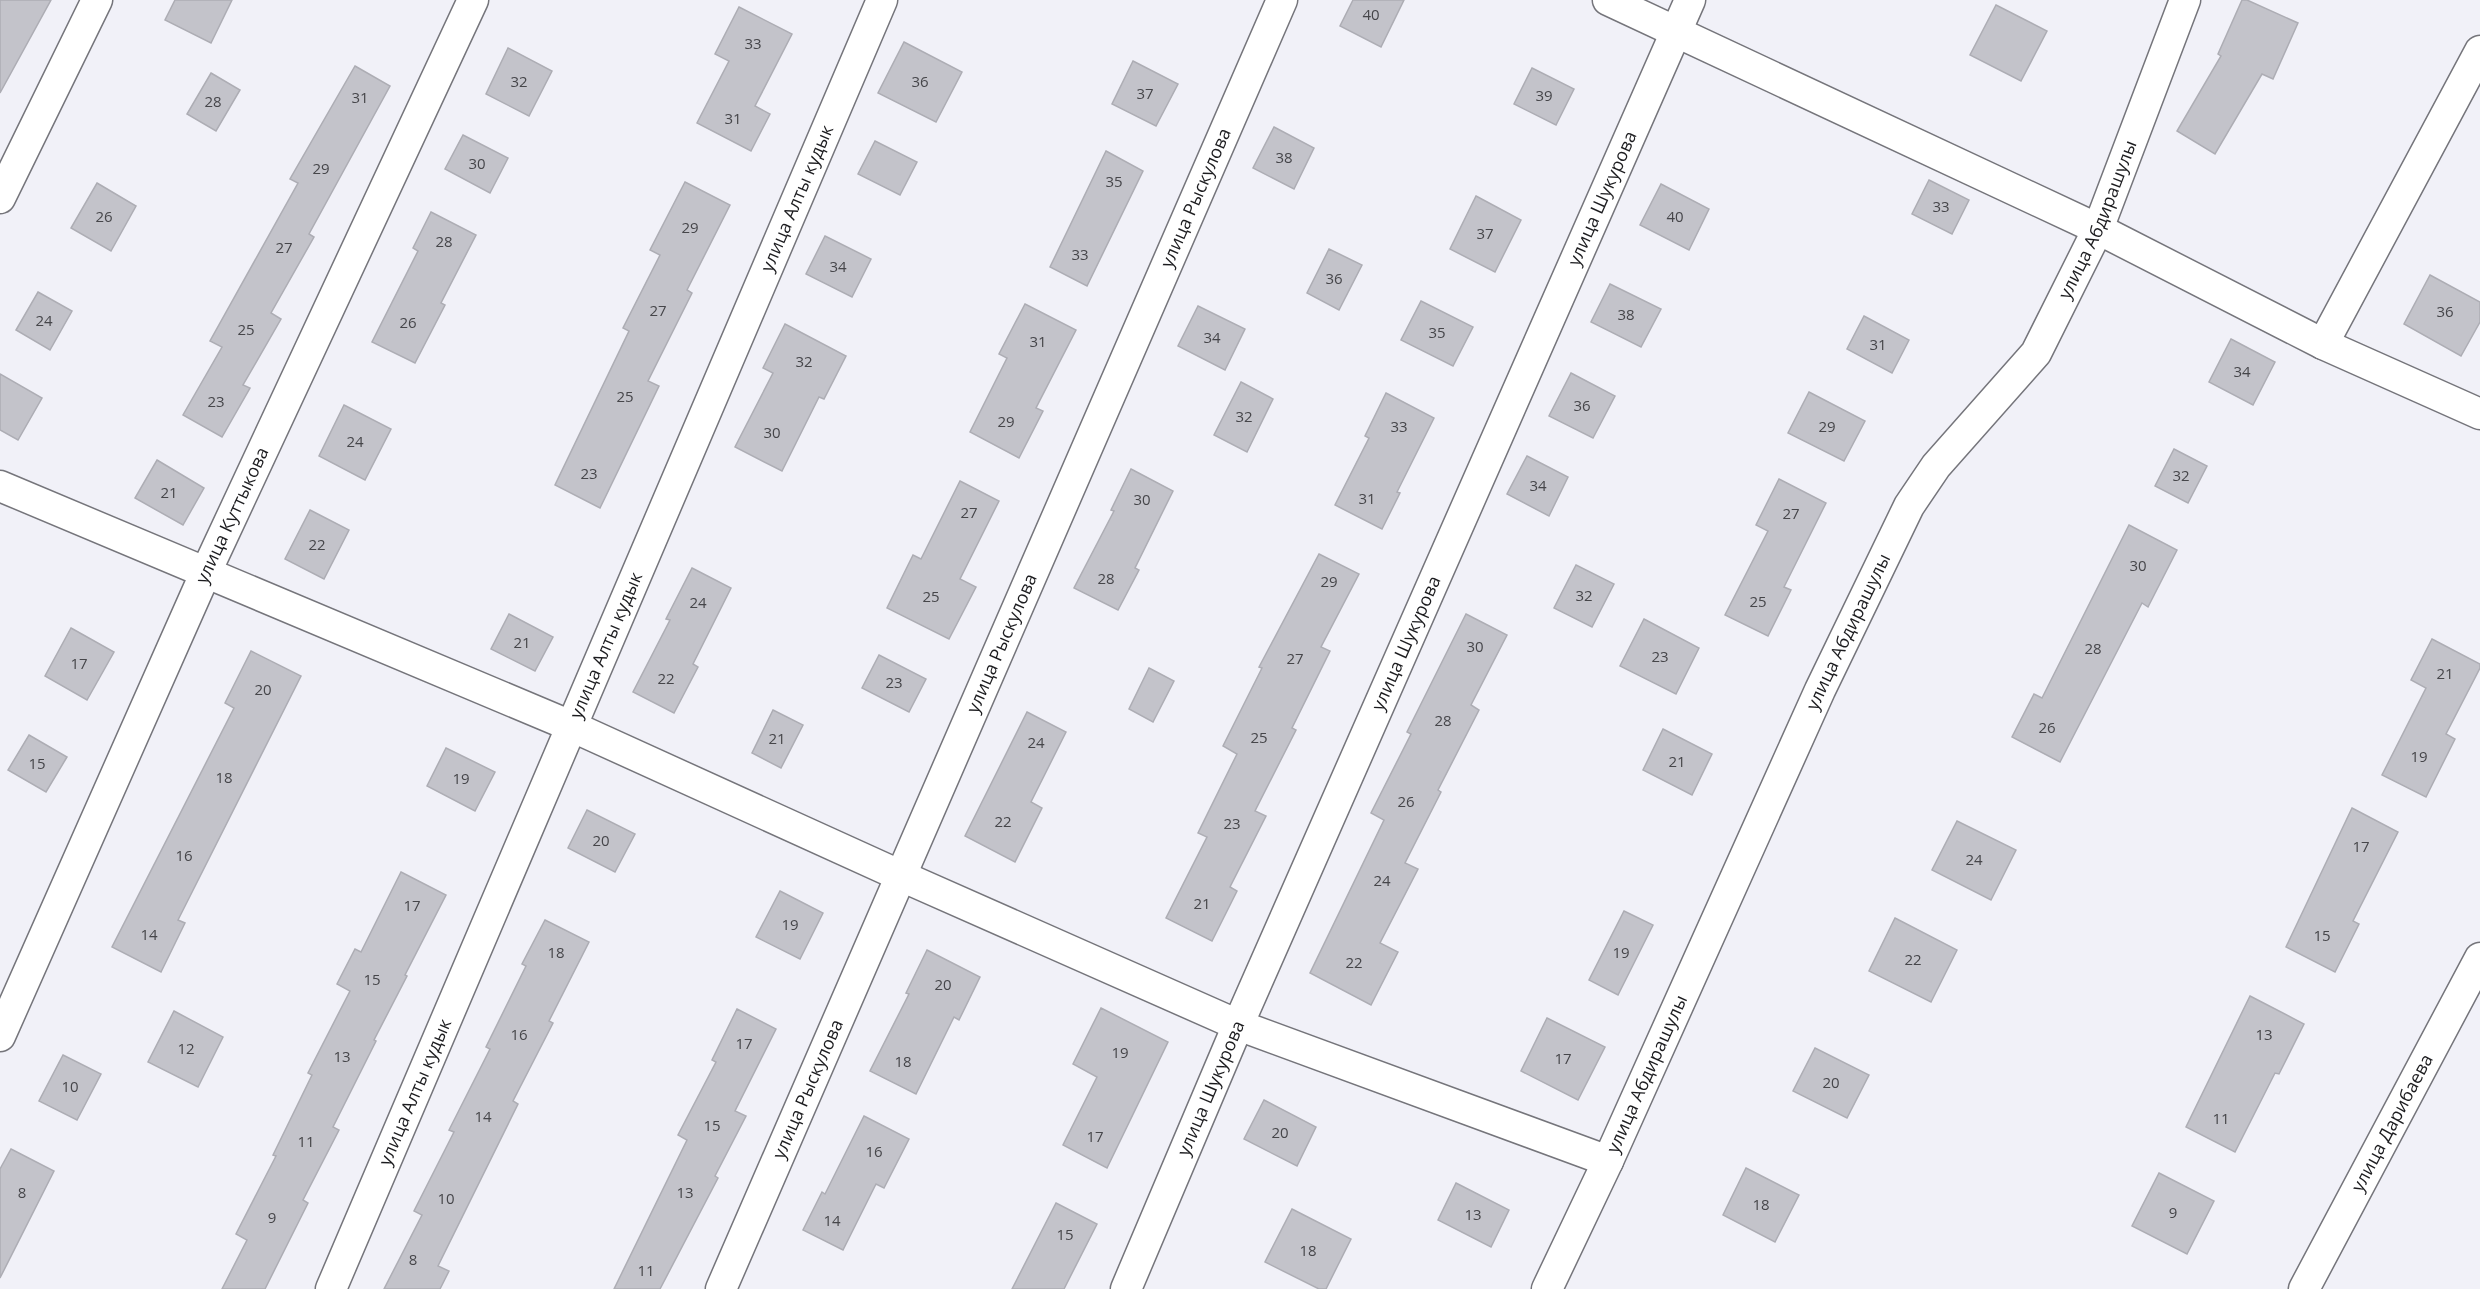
<svg xmlns="http://www.w3.org/2000/svg" width="2480" height="1289" font-family="'Open Sans',sans-serif">
<style>
.building{fill:#c3c3ca;stroke:#adadb4;stroke-width:1.5}
.lines{fill:none;stroke-linecap:round;stroke-linejoin:round}
.minor-casing{stroke:#75757b;stroke-width:33}
.minor{stroke:#fff;stroke-width:30}
.labels{text-anchor:middle;stroke-width:4.5;stroke-linejoin:round;paint-order:stroke}
.number-label{font-size:15px;fill:#46464a}
.street-label{font-size:18px;fill:#1c1c1f;stroke:#f1f1f8}
</style>
<rect width="100%" height="100%" fill="#f1f1f8"/>
<g class="building">
<polygon points="0,0 51,0 0,93"/>
<polygon points="175,0 232,0 211,43 165,20"/>
<polygon points="1353,0 1404,0 1381,47 1340,26"/>
<polygon points="2242,0 2247,0 2298,23 2273,79 2262,74 2215,154 2177,131 2221,56 2218,54"/>
<polygon points="1996,5 2047,31 2021,81 1970,55"/>
<polygon points="739,7 792,34 755,106 770,114 751,151 697,123 729,61 715,54"/>
<polygon points="904,42 962,72 936,122 878,93"/>
<polygon points="508,48 552,71 529,116 486,94"/>
<polygon points="1133,61 1178,84 1156,126 1112,104"/>
<polygon points="355,66 390,86 309,234 314,237 271,313 281,319 243,385 250,388 222,437 183,415 222,347 210,341 298,183 290,179"/>
<polygon points="1532,68 1574,89 1556,125 1514,104"/>
<polygon points="211,73 240,90 216,131 187,114"/>
<polygon points="1274,127 1314,148 1294,189 1253,168"/>
<polygon points="463,135 508,158 490,193 445,169"/>
<polygon points="875,141 917,162 900,195 858,174"/>
<polygon points="1106,151 1143,171 1087,286 1050,267"/>
<polygon points="1929,180 1969,200 1952,234 1912,214"/>
<polygon points="685,182 730,205 687,290 692,293 648,381 659,386 600,508 555,485 629,331 623,328 660,255 650,250"/>
<polygon points="97,183 136,206 111,251 71,228"/>
<polygon points="1661,184 1709,209 1689,250 1640,225"/>
<polygon points="1476,196 1521,220 1495,272 1450,249"/>
<polygon points="431,212 476,235 441,303 445,305 415,363 372,342 418,251 413,248"/>
<polygon points="825,236 871,259 852,297 806,274"/>
<polygon points="1329,249 1362,265 1339,310 1307,293"/>
<polygon points="2430,275 2480,302 2480,322 2461,356 2404,324"/>
<polygon points="1610,284 1661,309 1641,347 1591,322"/>
<polygon points="38,292 72,311 50,350 16,330"/>
<polygon points="1421,301 1473,327 1453,366 1401,340"/>
<polygon points="1025,304 1076,330 1036,408 1043,411 1019,458 970,432 1007,358 999,354"/>
<polygon points="1198,306 1245,329 1225,370 1178,346"/>
<polygon points="1864,316 1909,340 1892,373 1847,349"/>
<polygon points="785,324 846,356 824,399 819,397 782,471 735,447 773,373 763,368"/>
<polygon points="2231,339 2275,362 2253,405 2209,382"/>
<polygon points="1571,373 1615,396 1593,438 1549,416"/>
<polygon points="0,374 42,398 18,440 0,430"/>
<polygon points="1241,382 1273,399 1247,452 1214,435"/>
<polygon points="1809,392 1865,421 1844,461 1788,433"/>
<polygon points="1386,393 1434,418 1397,492 1400,493 1382,529 1335,505 1369,438 1365,436"/>
<polygon points="344,405 391,429 365,480 319,456"/>
<polygon points="2174,449 2207,466 2188,503 2155,486"/>
<polygon points="1527,456 1568,477 1549,516 1507,494"/>
<polygon points="157,460 204,488 183,525 135,498"/>
<polygon points="1131,469 1173,491 1135,568 1139,570 1118,610 1074,588 1114,511 1111,510"/>
<polygon points="1779,479 1826,503 1784,587 1791,590 1768,636 1725,615 1768,531 1756,525"/>
<polygon points="960,481 999,501 960,579 976,587 949,639 887,608 913,555 921,559"/>
<polygon points="310,510 349,530 324,579 285,559"/>
<polygon points="2129,525 2177,550 2148,607 2142,603 2060,762 2012,737 2034,694 2042,698"/>
<polygon points="1319,554 1359,574 1321,647 1330,651 1292,728 1296,730 1255,811 1266,816 1230,887 1237,891 1212,941 1166,918 1207,837 1198,833 1237,754 1223,746 1262,668 1259,667"/>
<polygon points="1576,565 1614,584 1592,627 1554,608"/>
<polygon points="692,568 731,588 693,664 698,667 674,713 633,692 670,620 666,619"/>
<polygon points="509,614 553,637 535,671 491,649"/>
<polygon points="1466,614 1507,635 1471,705 1479,710 1438,790 1441,792 1405,863 1418,869 1380,943 1398,952 1371,1005 1310,973 1384,820 1371,813 1411,734 1407,732"/>
<polygon points="1644,619 1699,648 1676,694 1620,666"/>
<polygon points="71,628 114,652 87,700 45,676"/>
<polygon points="2432,639 2480,664 2480,668 2446,734 2455,739 2426,797 2382,775 2426,688 2411,680"/>
<polygon points="251,651 301,676 178,920 185,923 161,972 112,947 234,708 225,703"/>
<polygon points="879,655 926,679 909,712 862,688"/>
<polygon points="1149,668 1174,681 1153,722 1129,709"/>
<polygon points="773,710 803,725 781,768 752,753"/>
<polygon points="1027,712 1066,732 1031,802 1042,808 1015,862 965,836"/>
<polygon points="1663,729 1712,754 1692,795 1643,770"/>
<polygon points="29,735 67,757 46,792 8,770"/>
<polygon points="446,748 495,772 475,811 427,786"/>
<polygon points="2352,808 2398,832 2353,921 2359,924 2335,972 2286,947"/>
<polygon points="587,810 635,834 615,872 568,848"/>
<polygon points="1957,821 2016,850 1991,900 1932,870"/>
<polygon points="401,872 446,895 405,975 407,976 374,1040 376,1041 333,1127 339,1130 303,1200 308,1203 265,1289 222,1289 247,1240 236,1234 276,1156 273,1155 312,1075 308,1073 350,991 337,984 355,949 361,952"/>
<polygon points="780,891 823,913 800,959 756,937"/>
<polygon points="1624,911 1653,925 1618,995 1589,980"/>
<polygon points="1895,918 1957,950 1931,1002 1869,971"/>
<polygon points="545,920 589,942 549,1021 553,1023 513,1101 518,1104 438,1266 449,1271 440,1289 384,1289 422,1215 414,1211 454,1132 449,1130 490,1049 486,1047 526,966 522,964"/>
<polygon points="927,950 980,977 959,1020 954,1017 916,1094 870,1071 909,994 906,993"/>
<polygon points="2250,996 2304,1024 2279,1074 2275,1073 2235,1152 2186,1127"/>
<polygon points="1101,1008 1168,1042 1107,1168 1063,1145 1097,1077 1073,1064"/>
<polygon points="737,1009 776,1029 735,1111 746,1116 715,1176 718,1178 660,1289 614,1289 687,1140 678,1135 716,1062 712,1060"/>
<polygon points="174,1011 223,1037 198,1087 148,1062"/>
<polygon points="1547,1018 1605,1047 1578,1100 1521,1071"/>
<polygon points="1815,1048 1869,1075 1847,1118 1793,1091"/>
<polygon points="63,1055 101,1074 77,1120 39,1101"/>
<polygon points="1264,1100 1316,1127 1297,1166 1244,1139"/>
<polygon points="864,1116 909,1139 884,1188 876,1184 843,1250 803,1230 822,1192 825,1194"/>
<polygon points="11,1149 54,1171 0,1278 0,1169"/>
<polygon points="1746,1168 1799,1195 1775,1242 1723,1215"/>
<polygon points="2159,1173 2214,1201 2187,1254 2132,1226"/>
<polygon points="1456,1183 1509,1210 1491,1247 1438,1220"/>
<polygon points="1056,1203 1097,1224 1064,1289 1012,1289"/>
<polygon points="1292,1209 1351,1239 1326,1289 1319,1289 1265,1262"/>
</g>
<g class="lines">
<defs>
<g id="minor">
<polyline points="1608,0 2098,229 2323,344 2480,414"/>
<polyline points="0,198 97,0"/>
<polyline points="2323,344 2480,51"/>
<polyline points="0,486 571,726 899,875 1238,1025 1608,1161"/>
<path id="s1" d="M0,1036l205,-462 268,-574"/>
<path id="s2" d="M331,1289l551,-1289"/>
<path id="s3" d="M721,1289l561,-1289"/>
<path id="s4" d="M1126,1289l112,-264 452,-1025"/>
<path id="s5" d="M1547,1289l61,-128 212,-471 89,-184 27,-40 100,-113 62,-124 87,-229"/>
<path id="s6" d="M2304,1289l176,-331"/>
</g>
</defs>
<use href="#minor" class="minor-casing"/>
<use href="#minor" class="minor"/>
</g>
<g class="labels">
<g class="number-label">
<text x="1371" y="20">40</text>
<text x="753" y="49">33</text>
<text x="519" y="87">32</text>
<text x="920" y="87">36</text>
<text x="1145" y="99">37</text>
<text x="1544" y="101">39</text>
<text x="360" y="103">31</text>
<text x="213" y="107">28</text>
<text x="733" y="124">31</text>
<text x="1284" y="163">38</text>
<text x="477" y="169">30</text>
<text x="321" y="174">29</text>
<text x="1114" y="187">35</text>
<text x="1941" y="212">33</text>
<text x="104" y="222">26</text>
<text x="1675" y="222">40</text>
<text x="690" y="233">29</text>
<text x="1485" y="239">37</text>
<text x="444" y="247">28</text>
<text x="284" y="253">27</text>
<text x="1080" y="260">33</text>
<text x="838" y="272">34</text>
<text x="1334" y="284">36</text>
<text x="658" y="316">27</text>
<text x="2445" y="317">36</text>
<text x="1626" y="320">38</text>
<text x="44" y="326">24</text>
<text x="408" y="328">26</text>
<text x="246" y="335">25</text>
<text x="1437" y="338">35</text>
<text x="1212" y="343">34</text>
<text x="1038" y="347">31</text>
<text x="1878" y="350">31</text>
<text x="804" y="367">32</text>
<text x="2242" y="377">34</text>
<text x="625" y="402">25</text>
<text x="216" y="407">23</text>
<text x="1582" y="411">36</text>
<text x="1244" y="422">32</text>
<text x="1006" y="427">29</text>
<text x="1399" y="432">33</text>
<text x="1827" y="432">29</text>
<text x="772" y="438">30</text>
<text x="355" y="447">24</text>
<text x="589" y="479">23</text>
<text x="2181" y="481">32</text>
<text x="1538" y="491">34</text>
<text x="169" y="498">21</text>
<text x="1367" y="504">31</text>
<text x="1142" y="505">30</text>
<text x="969" y="518">27</text>
<text x="1791" y="519">27</text>
<text x="317" y="550">22</text>
<text x="2138" y="571">30</text>
<text x="1106" y="584">28</text>
<text x="1329" y="587">29</text>
<text x="1584" y="601">32</text>
<text x="931" y="602">25</text>
<text x="1758" y="607">25</text>
<text x="698" y="608">24</text>
<text x="522" y="648">21</text>
<text x="1475" y="652">30</text>
<text x="2093" y="654">28</text>
<text x="1660" y="662">23</text>
<text x="1295" y="664">27</text>
<text x="79" y="669">17</text>
<text x="2445" y="679">21</text>
<text x="666" y="684">22</text>
<text x="894" y="688">23</text>
<text x="263" y="695">20</text>
<text x="1443" y="726">28</text>
<text x="2047" y="733">26</text>
<text x="1259" y="743">25</text>
<text x="777" y="744">21</text>
<text x="1036" y="748">24</text>
<text x="2419" y="762">19</text>
<text x="1677" y="767">21</text>
<text x="37" y="769">15</text>
<text x="224" y="783">18</text>
<text x="461" y="784">19</text>
<text x="1406" y="807">26</text>
<text x="1003" y="827">22</text>
<text x="1232" y="829">23</text>
<text x="601" y="846">20</text>
<text x="2361" y="852">17</text>
<text x="184" y="861">16</text>
<text x="1974" y="865">24</text>
<text x="1382" y="886">24</text>
<text x="1202" y="909">21</text>
<text x="412" y="911">17</text>
<text x="790" y="930">19</text>
<text x="149" y="940">14</text>
<text x="2322" y="941">15</text>
<text x="556" y="958">18</text>
<text x="1621" y="958">19</text>
<text x="1913" y="965">22</text>
<text x="1354" y="968">22</text>
<text x="372" y="985">15</text>
<text x="943" y="990">20</text>
<text x="519" y="1040">16</text>
<text x="2264" y="1040">13</text>
<text x="744" y="1049">17</text>
<text x="186" y="1054">12</text>
<text x="1120" y="1058">19</text>
<text x="342" y="1062">13</text>
<text x="1563" y="1064">17</text>
<text x="903" y="1067">18</text>
<text x="1831" y="1088">20</text>
<text x="70" y="1092">10</text>
<text x="483" y="1122">14</text>
<text x="2221" y="1124">11</text>
<text x="712" y="1131">15</text>
<text x="1280" y="1138">20</text>
<text x="1095" y="1142">17</text>
<text x="306" y="1147">11</text>
<text x="874" y="1157">16</text>
<text x="22" y="1198">8</text>
<text x="685" y="1198">13</text>
<text x="446" y="1204">10</text>
<text x="1761" y="1210">18</text>
<text x="2173" y="1218">9</text>
<text x="1473" y="1220">13</text>
<text x="272" y="1223">9</text>
<text x="832" y="1226">14</text>
<text x="1065" y="1240">15</text>
<text x="1308" y="1256">18</text>
<text x="413" y="1265">8</text>
<text x="646" y="1276">11</text>
</g>
<g class="street-label">
<text dy="6" stroke="none"><textPath href="#s2" startOffset="1186">улица Алты кудык</textPath></text>
<text dy="6" stroke="none"><textPath href="#s3" startOffset="1190">улица Рыскулова</textPath></text>
<text dy="6" stroke="none"><textPath href="#s4" startOffset="1190">улица Шукурова</textPath></text>
<text dy="6" stroke="none"><textPath href="#s5" startOffset="1209">улица Абдирашулы</textPath></text>
<text dy="6" stroke="none"><textPath href="#s1" startOffset="570">улица Куттыкова</textPath></text>
<text dy="6" stroke="none"><textPath href="#s5" startOffset="723">улица Абдирашулы</textPath></text>
<text dy="6" stroke="none"><textPath href="#s3" startOffset="704">улица Рыскулова</textPath></text>
<text dy="6" stroke="none"><textPath href="#s4" startOffset="704">улица Шукурова</textPath></text>
<text dy="6" stroke="none"><textPath href="#s2" startOffset="700">улица Алты кудык</textPath></text>
<text dy="6" stroke="none"><textPath href="#s5" startOffset="237">улица Абдирашулы</textPath></text>
<text dy="6" stroke="none"><textPath href="#s4" startOffset="218">улица Шукурова</textPath></text>
<text dy="6" stroke="none"><textPath href="#s3" startOffset="218">улица Рыскулова</textPath></text>
<text dy="6" stroke="none"><textPath href="#s2" startOffset="214">улица Алты кудык</textPath></text>
<text dy="6" stroke="none"><textPath href="#s6" startOffset="188">улица Дарибаева</textPath></text>
</g>
</g>
</svg>
